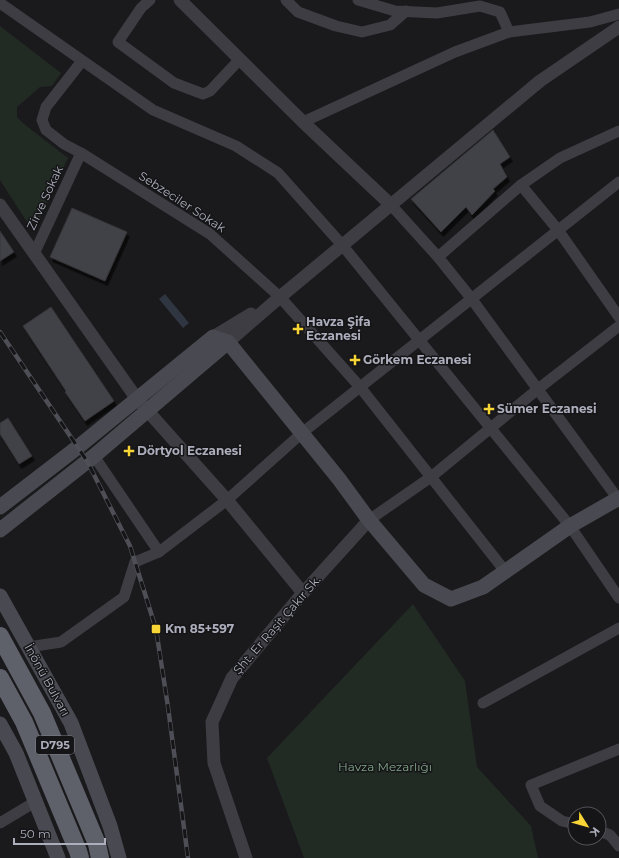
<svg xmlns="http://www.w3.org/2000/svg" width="619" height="858" font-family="Montserrat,sans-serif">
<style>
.green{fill:#212b24}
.water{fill:#2f3641}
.building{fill:#414246;stroke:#343438;filter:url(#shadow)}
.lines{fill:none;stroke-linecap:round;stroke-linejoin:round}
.minor{stroke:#3d3d43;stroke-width:11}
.tertiary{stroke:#3d3d43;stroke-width:13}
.secondary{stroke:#494951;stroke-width:15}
.trunk{stroke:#5e606a;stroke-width:18}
.rail-casing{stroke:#4e4e56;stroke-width:4.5}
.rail{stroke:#151517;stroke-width:3;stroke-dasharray:9;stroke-linecap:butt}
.poi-dot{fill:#f8d536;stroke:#151517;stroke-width:1.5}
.labels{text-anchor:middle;stroke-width:3;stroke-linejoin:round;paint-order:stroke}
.shield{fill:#151517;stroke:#7f808a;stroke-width:1}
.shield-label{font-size:11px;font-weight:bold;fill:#acaebc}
.street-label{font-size:12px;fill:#acaebc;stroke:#151517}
.poi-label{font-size:12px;font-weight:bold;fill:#acaebc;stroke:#151517;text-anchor:start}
.park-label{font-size:12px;fill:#83a78b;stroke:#151517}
</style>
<defs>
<filter id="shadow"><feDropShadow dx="2.5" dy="4.5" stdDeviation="0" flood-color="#0009"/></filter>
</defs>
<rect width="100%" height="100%" fill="#1a1a1c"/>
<g class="green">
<polygon points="0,26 61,73 52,86 40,87 17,107 17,117 24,124 68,158 41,216 29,225 0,180"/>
<polygon points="413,604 465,681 477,767 531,826 538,858 304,858 267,758"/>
</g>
<polygon class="water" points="165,294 189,323 183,328 159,299"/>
<g class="building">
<polygon points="493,130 510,157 500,164 507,177 493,189 495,191 472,215 466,207 441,232 411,199"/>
<polygon points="72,208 127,232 105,281 50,257"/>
<polygon points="0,231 14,252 0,261"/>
<polygon points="51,307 114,401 85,421 65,392 66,391 23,326"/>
<polygon points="8,418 32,456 19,464 0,434 0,423"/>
</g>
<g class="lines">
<g class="minor">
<polyline points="150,0 141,8 118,42 174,83 203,94 210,91 240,59"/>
<polyline points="286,0 298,12 336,26 362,32 390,25 406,11"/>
<polyline points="358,0 395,11 437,13 480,6 500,12 509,32"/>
<polyline points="0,3 153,110 236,146 278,173 343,246 570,526 619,598"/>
<polyline points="82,61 46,107 42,120 46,130 64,144 81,153 210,234 280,297 360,387 505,571"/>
<polyline points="303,122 455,52 509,32 590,22 619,14"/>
<polyline points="521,185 558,230 619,317"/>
<polyline points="391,205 438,257 471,298 618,499"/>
<polyline points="34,254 81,153"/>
<polyline points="438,257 521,185 560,158 619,131"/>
<polyline points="94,456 159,552"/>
<polyline points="369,520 431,477 538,389 619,326"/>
<polyline points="29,647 61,642 124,597 135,562 159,552 227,500 302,433 619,182"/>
<polyline points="483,703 619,628"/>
<polyline points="0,823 35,802"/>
<polyline points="575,824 562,821 540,806 531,785 619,749"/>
<polyline points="599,831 610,835 619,846"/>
</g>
<g class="tertiary">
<polyline points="180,0 303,122 391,205"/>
<polyline points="0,205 137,399 227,500 303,593"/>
<polyline points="213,337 251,314"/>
<polyline points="228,342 280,297 540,81 619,27"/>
<polyline points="246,858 214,763 212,722 232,678 303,593 369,520"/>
</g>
<g class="secondary">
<polyline points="0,507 78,447 213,337 228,342 339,479 369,520 424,585 451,599 483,587 570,526 619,498"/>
<polyline points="0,530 94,456 228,342"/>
<polyline points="0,596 71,723 110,826 119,858"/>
<polyline points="0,724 16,753 58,858"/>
</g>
<g class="trunk">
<polyline points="0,636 42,713 97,844 100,858"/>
<polyline points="0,678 24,722 78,851 80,858"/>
</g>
<defs>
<polyline id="rail" points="0,332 87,461 130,546 156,629 168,707 188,858"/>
</defs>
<use href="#rail" class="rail-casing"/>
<use href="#rail" class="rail"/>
</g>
<g class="poi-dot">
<path d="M296 323h4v4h4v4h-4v4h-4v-4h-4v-4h4z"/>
<path d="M353 354h4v4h4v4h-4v4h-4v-4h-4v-4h4z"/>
<path d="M487 403h4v4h4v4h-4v4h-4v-4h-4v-4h4z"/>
<path d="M127 445h4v4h4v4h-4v4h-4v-4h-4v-4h4z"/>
<rect x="151" y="624" width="10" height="10" rx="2"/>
</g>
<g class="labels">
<rect class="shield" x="36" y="736" width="38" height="18" rx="3"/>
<g class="shield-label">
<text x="55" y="749">D795</text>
</g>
<g class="street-label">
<text transform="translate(45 198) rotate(-65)" y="4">Zirve Sokak</text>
<text transform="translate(182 202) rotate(33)" y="4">Sebzeciler Sokak</text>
<text transform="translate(277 625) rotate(-49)" y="4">Şht. Er Raşit Çakır Sk.</text>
<text transform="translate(47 680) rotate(61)" y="4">İnönü Bulvarı</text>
</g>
<g class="poi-label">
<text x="306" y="326">Havza Şifa<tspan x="306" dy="14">Eczanesi</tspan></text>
<text x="363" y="364">Görkem Eczanesi</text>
<text x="497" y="413">Sümer Eczanesi</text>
<text x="137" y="455">Dörtyol Eczanesi</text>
<text x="165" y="633">Km 85+597</text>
</g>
<g class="park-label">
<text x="385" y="771">Havza Mezarlığı</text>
</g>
</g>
<g transform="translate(587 826) rotate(127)"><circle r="19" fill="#151517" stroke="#515259"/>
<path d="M0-3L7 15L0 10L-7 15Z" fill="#f8d536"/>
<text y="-6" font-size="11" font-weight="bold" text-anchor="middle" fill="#acaebc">K</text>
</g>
<path d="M14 838v6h91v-6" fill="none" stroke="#acaebc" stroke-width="2"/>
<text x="20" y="838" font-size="12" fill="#acaebc" stroke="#151517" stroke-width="3" paint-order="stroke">50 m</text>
</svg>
